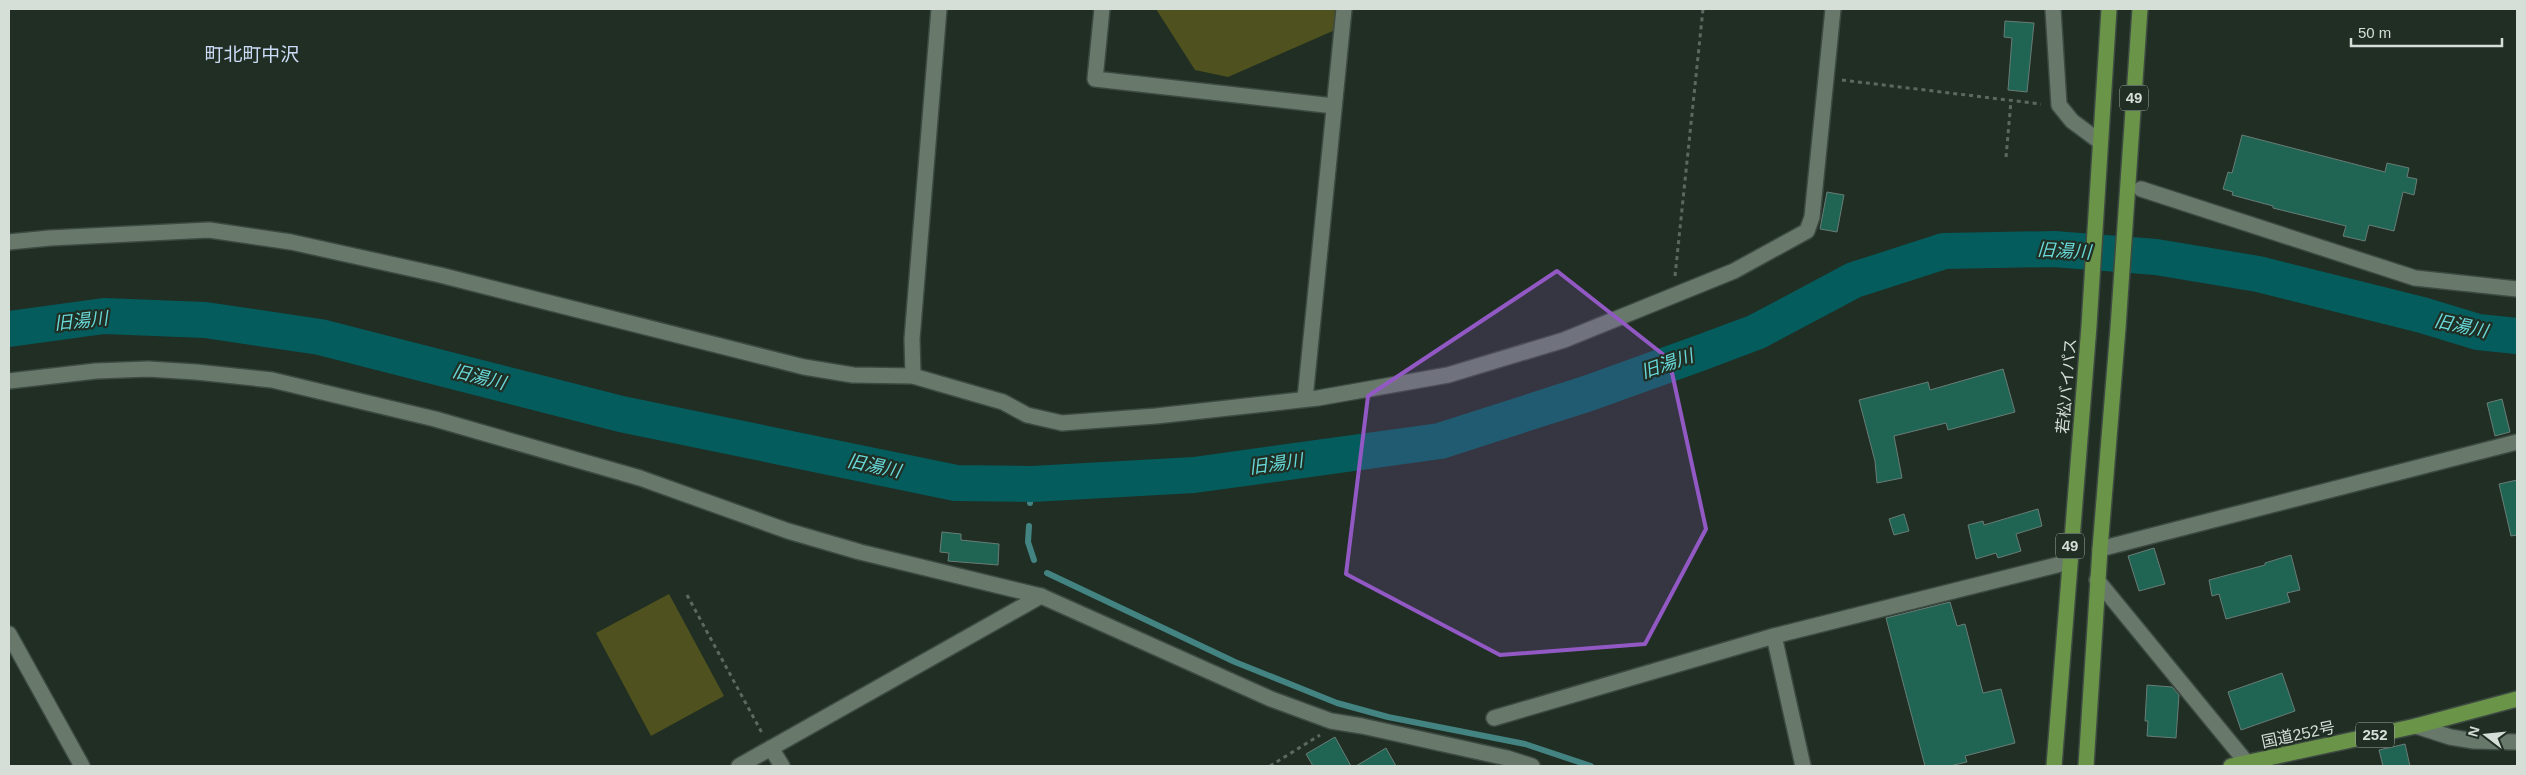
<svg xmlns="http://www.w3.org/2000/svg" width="2526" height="775" font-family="Helvetica,'Noto Sans JP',sans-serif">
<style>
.green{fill:#4f511e}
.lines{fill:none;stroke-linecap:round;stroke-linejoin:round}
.stream{stroke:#438382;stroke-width:6}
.river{stroke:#055c5d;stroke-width:36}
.building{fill:#206454;stroke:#687d76}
.minor-casing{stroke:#3d4a42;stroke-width:18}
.secondary-casing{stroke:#3d4a42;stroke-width:18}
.trunk-casing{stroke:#3d4a42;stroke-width:18}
.path{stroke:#5d6960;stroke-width:3;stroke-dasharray:4 4;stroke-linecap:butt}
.minor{stroke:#68796c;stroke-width:15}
.secondary{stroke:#68796c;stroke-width:15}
.trunk{stroke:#6a9447;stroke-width:15}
.marked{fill:#9259c5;fill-opacity:0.2;stroke:#9259c5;stroke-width:4;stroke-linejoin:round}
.labels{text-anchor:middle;stroke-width:4.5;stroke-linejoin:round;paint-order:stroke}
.shield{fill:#202e24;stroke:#9faaa2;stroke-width:1}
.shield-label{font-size:15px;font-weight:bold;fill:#d5dfd8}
.street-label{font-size:16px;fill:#d5dfd8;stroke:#202e24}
.water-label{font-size:18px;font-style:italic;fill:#68d8d8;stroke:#202e24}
.quarter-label{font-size:19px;fill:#ccdcf6;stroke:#202e24}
</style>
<rect width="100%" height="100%" fill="#202e24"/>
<g class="green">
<polygon points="1156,9 1338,9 1335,30 1228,77 1195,70"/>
<polygon points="669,594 724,696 651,736 596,633"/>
</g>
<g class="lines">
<g class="stream">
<polyline points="1030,503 1030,484"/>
<polyline points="1029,526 1028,542 1034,560"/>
<polyline points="1047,573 1235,662 1337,703 1388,717 1525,744 1591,766"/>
</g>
<polyline class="river" points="9,329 104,316 205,320 320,337 621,414 956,483 1032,484 1194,475 1440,441 1589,393 1700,353 1756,332 1854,280 1944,251 2054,249 2156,257 2258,274 2422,315 2478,332 2517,336"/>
</g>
<g class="building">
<polygon points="2005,21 2034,23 2027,92 2008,90 2012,38 2004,37"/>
<polygon points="2242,135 2385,172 2387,163 2409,168 2407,177 2417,179 2414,195 2403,192 2394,231 2369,225 2365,241 2343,236 2346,226 2273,208 2273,206 2232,195 2233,192 2223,189 2228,172 2232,173"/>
<polygon points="1827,192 1844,195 1837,232 1820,229"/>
<polygon points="2003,369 2015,412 1948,430 1946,423 1894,436 1902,478 1877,483 1875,461 1859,400 1928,382 1930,390"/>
<polygon points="2502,399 2510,432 2495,436 2487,403"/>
<polygon points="2517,480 2517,535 2511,536 2499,484"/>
<polygon points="2038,509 2042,526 2016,534 2021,551 1998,558 1996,553 1976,559 1968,525 1983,521 1984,525"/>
<polygon points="1904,514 1909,531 1894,535 1889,519"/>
<polygon points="942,532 961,534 961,540 999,544 998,565 948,561 949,553 940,552"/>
<polygon points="2154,548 2165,584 2139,591 2128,556"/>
<polygon points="2291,555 2300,590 2287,593 2290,602 2226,619 2219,594 2212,596 2209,580 2265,565 2265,563"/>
<polygon points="1950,602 1957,626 1965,624 1983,693 2001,689 2015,743 1965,756 1967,762 1950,766 1925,766 1886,618"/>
<polygon points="2282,673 2295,711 2241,730 2228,692"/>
<polygon points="2147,685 2172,687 2179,695 2176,738 2147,736 2148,721 2145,721"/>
<polygon points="1335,737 1351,766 1313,766 1306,754"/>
<polygon points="2405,744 2410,766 2383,766 2379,750"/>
<polygon points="1386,748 1396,766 1356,766"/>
</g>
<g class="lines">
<defs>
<g id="minor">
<polyline points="1102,9 1095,79 1334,106"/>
<polyline points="2053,9 2059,105 2072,121 2099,141"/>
<polyline points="2141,189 2415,278 2517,289"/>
<polyline points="9,242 50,238 209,230 291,242 440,275 804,367 853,375 913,376 1003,402 1027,415 1062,423 1156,416 1318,398 1448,375 1564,340 1734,271 1807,231 1812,217 1833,9"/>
<polyline points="913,376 912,339 939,9"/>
<polyline points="9,381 96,371 148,369 196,372 272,380 435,419 640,478 788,531 860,552 1041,596 1271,699 1331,721 1362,726 1507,758 1532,766"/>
<polyline points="1305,399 1344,9"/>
<polyline points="2100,549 2517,442"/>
<polyline points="2097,580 2247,763"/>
<polyline points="9,634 82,766"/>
<polyline points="1774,636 1803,766"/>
<polyline points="1494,718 1774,636 2069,562"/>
<polyline points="771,748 782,766"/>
<polyline points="739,766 1041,596"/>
</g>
<polyline id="secondary" points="2416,726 2450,737 2474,741 2517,742"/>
<g id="trunk">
<polyline points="2054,766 2089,326 2109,9"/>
<polyline points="2086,766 2100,549 2118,328 2140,9"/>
<polyline points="2231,766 2416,726 2517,699"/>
</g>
</defs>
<use href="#minor" class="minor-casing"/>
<use href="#secondary" class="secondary-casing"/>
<use href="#trunk" class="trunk-casing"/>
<g class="path">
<polyline points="1842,80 2041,104"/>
<polyline points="2006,157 2011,101"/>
<polyline points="1675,276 1703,9"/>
<polyline points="687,595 762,733"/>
<polyline points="1270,766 1320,735"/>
</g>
<use href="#minor" class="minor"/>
<use href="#secondary" class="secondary"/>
<use href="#trunk" class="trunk"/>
</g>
<path class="marked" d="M1557,271l112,88 37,170 -61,115 -145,11 -154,-81 22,-178z"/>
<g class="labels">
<g class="shield">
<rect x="2120" y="85.5" width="28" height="25" rx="4"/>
<rect x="2056" y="533.5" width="28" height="25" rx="4"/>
<rect x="2356" y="722.5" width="38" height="25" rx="4"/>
</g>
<g class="shield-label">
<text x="2134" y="103">49</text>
<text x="2070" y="551">49</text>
<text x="2375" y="740">252</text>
</g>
<g class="street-label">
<text transform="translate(2066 386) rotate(-85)" y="6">若松バイパス</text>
<text transform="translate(2298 734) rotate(-12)" y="6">国道252号</text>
</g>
<g class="water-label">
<text transform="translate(2064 251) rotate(3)" y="6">旧湯川</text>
<text transform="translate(81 321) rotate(-6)" y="6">旧湯川</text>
<text transform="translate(2461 326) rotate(12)" y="6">旧湯川</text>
<text transform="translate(1667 364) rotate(-19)" y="6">旧湯川</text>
<text transform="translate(479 377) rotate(14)" y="6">旧湯川</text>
<text transform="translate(1276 464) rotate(-8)" y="6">旧湯川</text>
<text transform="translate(874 466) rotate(12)" y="6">旧湯川</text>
</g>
<g class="quarter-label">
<text x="252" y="61">町北町中沢</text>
</g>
</g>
<rect width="2526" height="775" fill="none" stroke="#d5dfd8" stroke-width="20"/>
<g transform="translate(2486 735) rotate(286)" stroke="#202e24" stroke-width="4" paint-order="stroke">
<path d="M0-4L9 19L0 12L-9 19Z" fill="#d5dfd8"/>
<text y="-8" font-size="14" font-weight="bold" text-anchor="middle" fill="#d5dfd8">N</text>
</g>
<path d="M2351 38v8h151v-8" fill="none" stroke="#d5dfd8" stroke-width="2.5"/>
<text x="2358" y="38" font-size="15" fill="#d5dfd8" stroke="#202e24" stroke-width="4" paint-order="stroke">50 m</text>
</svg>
